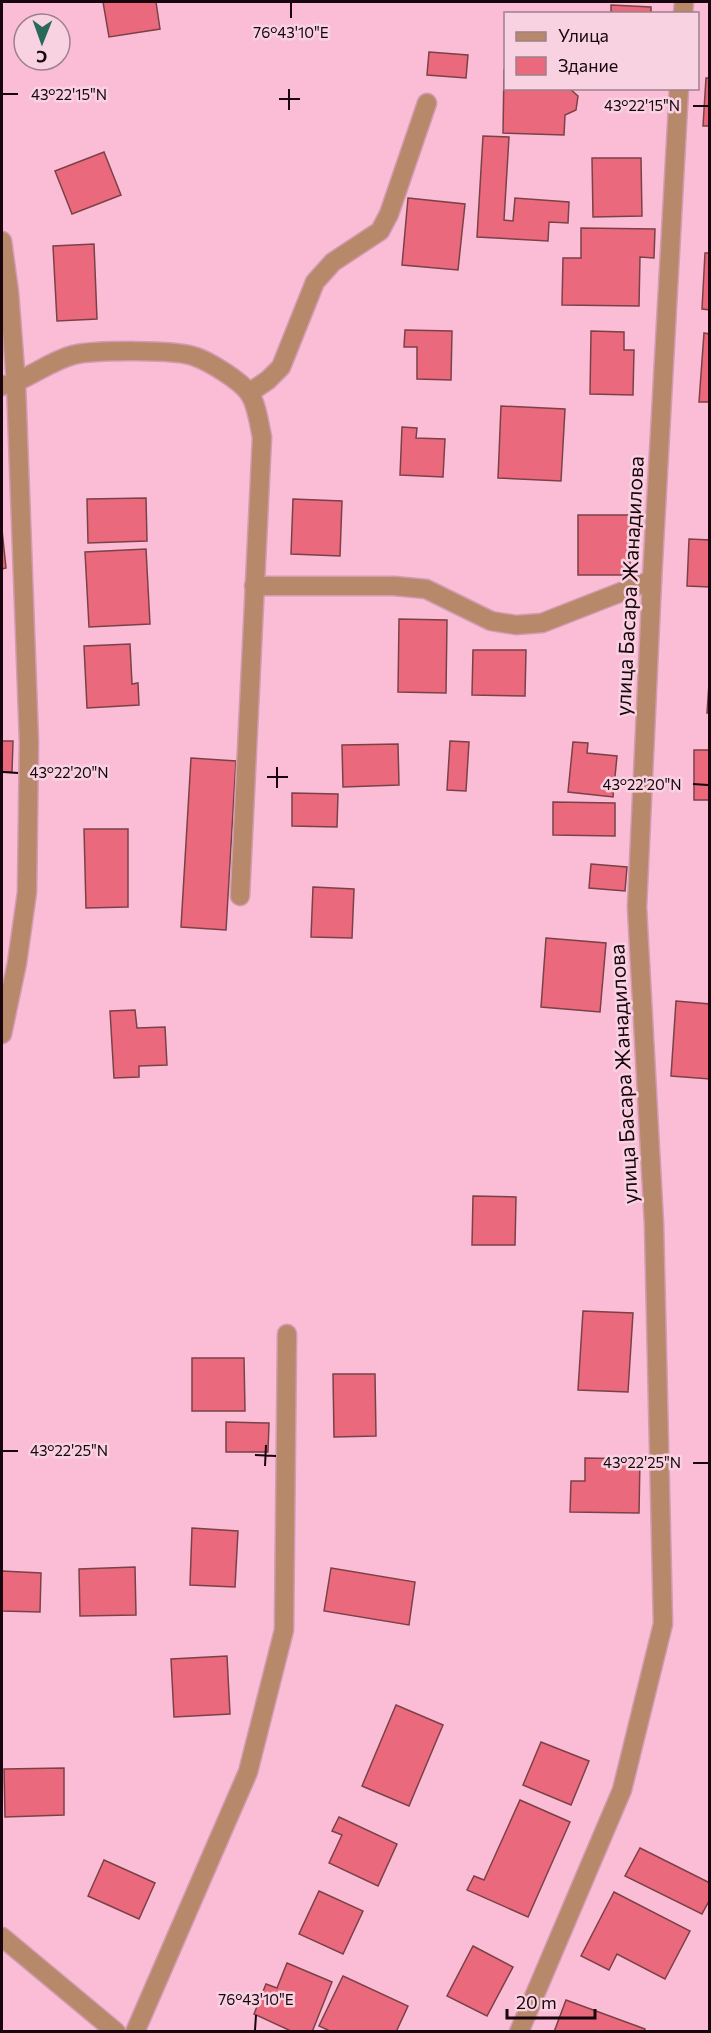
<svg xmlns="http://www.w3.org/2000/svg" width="711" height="2033" font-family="Commissioner,sans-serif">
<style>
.building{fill:#eb697c;stroke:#7a4248;stroke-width:1.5}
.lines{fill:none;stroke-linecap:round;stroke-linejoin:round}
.minor-casing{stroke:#d19cb1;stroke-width:21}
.minor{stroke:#b8886a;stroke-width:18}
.ticks{fill:none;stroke:#18050d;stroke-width:2}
.labels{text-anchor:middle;stroke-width:5;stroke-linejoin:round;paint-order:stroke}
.street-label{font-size:21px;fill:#18050d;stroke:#f8d2e1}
.ticks-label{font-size:15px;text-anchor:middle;fill:#18050d;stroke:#f8d2e1;stroke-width:5;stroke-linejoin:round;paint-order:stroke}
</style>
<rect width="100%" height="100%" fill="#fabdd5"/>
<g class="building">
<polygon points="103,2 156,2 160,29 109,37"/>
<polygon points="611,5 651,7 651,14 611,14"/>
<polygon points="429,52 468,55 466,78 427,75"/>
<polygon points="504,69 506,88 569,88 578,96 576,110 565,115 564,135 503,133"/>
<polygon points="706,78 710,78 710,126 703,126"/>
<polygon points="483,136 509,137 504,220 513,221 515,198 569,202 568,223 549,222 548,241 477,237"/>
<polygon points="104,152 121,195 72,214 55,171"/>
<polygon points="592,158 641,158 642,216 593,217"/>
<polygon points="408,198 465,204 458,270 402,265"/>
<polygon points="581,228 655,229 654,258 640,257 639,306 562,305 563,258 581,258"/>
<polygon points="94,244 97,319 57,321 53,246"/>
<polygon points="705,253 710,253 710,310 702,309"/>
<polygon points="405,330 452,331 451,380 417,379 417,347 404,347"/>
<polygon points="591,331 624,332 624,350 634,350 633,395 590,394"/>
<polygon points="704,333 710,334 710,402 699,402"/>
<polygon points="501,406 565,409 561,481 498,478"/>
<polygon points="402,427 417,428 416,438 445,439 443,477 400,475"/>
<polygon points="146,498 147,541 88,543 87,499"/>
<polygon points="293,499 342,501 340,556 291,554"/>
<rect x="578" y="515" width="52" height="60"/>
<polygon points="2,530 6,568 2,569"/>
<polygon points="689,539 710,540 710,587 687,586"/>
<polygon points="146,549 150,624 89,627 85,552"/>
<polygon points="399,619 447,620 446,693 398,692"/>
<polygon points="130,644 132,684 138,683 139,705 87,708 84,646"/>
<polygon points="473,650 526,650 525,696 472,695"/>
<polygon points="710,669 710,713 707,713"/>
<polygon points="2,741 13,741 12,772 2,772"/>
<polygon points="450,741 469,742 466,791 447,790"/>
<polygon points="573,742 588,743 587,753 617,756 613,797 568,792"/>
<polygon points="398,744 399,785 343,787 342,745"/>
<rect x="694" y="750" width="16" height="50"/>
<polygon points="191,758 236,761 226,930 181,927"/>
<polygon points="292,793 338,794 337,827 292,826"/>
<polygon points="553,802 615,803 615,836 553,835"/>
<polygon points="84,829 128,829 128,907 86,908"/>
<polygon points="591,864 627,867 625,891 589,888"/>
<polygon points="313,887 354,889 352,938 311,937"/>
<polygon points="546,938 606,943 600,1012 541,1007"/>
<polygon points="676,1001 710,1004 710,1079 671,1076"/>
<polygon points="135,1010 137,1028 165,1027 167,1065 139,1066 139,1077 114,1078 110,1011"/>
<polygon points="473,1196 516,1197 515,1245 472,1245"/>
<polygon points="583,1311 633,1313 628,1392 578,1390"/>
<polygon points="192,1358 244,1358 245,1411 192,1411"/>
<polygon points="333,1374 375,1374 376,1436 334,1437"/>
<polygon points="226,1422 269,1423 268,1452 226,1452"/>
<polygon points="585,1458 640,1459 639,1513 570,1512 571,1481 585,1481"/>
<polygon points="192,1528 238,1531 235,1587 190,1585"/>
<polygon points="135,1567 136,1615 80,1616 79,1569"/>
<polygon points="331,1568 415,1582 409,1625 324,1611"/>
<polygon points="2,1571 41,1573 40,1612 2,1611"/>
<polygon points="227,1656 230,1714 174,1717 171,1659"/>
<polygon points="396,1705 443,1725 409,1806 362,1786"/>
<polygon points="541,1742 589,1761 571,1805 523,1785"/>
<polygon points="64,1768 64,1815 5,1817 4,1769"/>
<polygon points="520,1800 570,1822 528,1917 467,1890 474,1876 484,1880"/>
<polygon points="339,1817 397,1844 378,1886 329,1863 342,1835 332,1831"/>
<polygon points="640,1848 710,1883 710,1899 702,1914 625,1876"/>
<polygon points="104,1860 155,1883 139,1919 88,1896"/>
<polygon points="319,1891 363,1911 343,1954 299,1934"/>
<polygon points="614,1892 690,1931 665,1979 617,1954 609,1970 581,1956"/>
<polygon points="473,1946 513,1967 487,2016 447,1996"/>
<polygon points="287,1963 332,1982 312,2032 293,2032 254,2014 266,1984 277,1988"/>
<polygon points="343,1976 408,2006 396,2032 332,2032 319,2026"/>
<polygon points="566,2000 645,2029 644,2032 554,2032"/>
</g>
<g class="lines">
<defs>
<g id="minor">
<polyline points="683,14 684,2"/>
<polyline points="2,241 9,292 16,383 29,742 27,892 17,963 2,1034"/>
<path d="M2,386c25,-5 45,-24 71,-31 21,-5 104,-6 123,2 14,5 45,24 53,36 8,11 10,31 13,44l-22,459"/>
<polyline points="249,393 268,380 281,367 315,282 333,262 380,231 389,214 427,103"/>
<polyline points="254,586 394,586 426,589 491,621 516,625 542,623 652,580"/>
<polyline points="2,1937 116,2032"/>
<polyline points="135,2032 248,1772 284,1630 287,1334"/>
<polyline points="519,2032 622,1790 663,1624 654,1224 637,907 652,580 679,88"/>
</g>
</defs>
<use href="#minor" class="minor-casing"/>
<use href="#minor" class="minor"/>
</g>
<path class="ticks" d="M291,18v-15M3,94h15M279,99h21M693,106h15M289,110v-21M3,772l15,1M267,777h21M693,784l15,1M277,788v-21M3,1451h15M255,1455l21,1M693,1463h15M265,1466l1,-21M255,2030l1,-15"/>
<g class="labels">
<g class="street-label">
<text transform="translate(630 586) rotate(-87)" y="7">улица Басара Жанадилова</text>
<text transform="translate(624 1074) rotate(-93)" y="7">улица Басара Жанадилова</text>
</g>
</g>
<g class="ticks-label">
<text x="291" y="38">76°43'10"E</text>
<text x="69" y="100">43°22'15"N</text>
<text x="642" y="111">43°22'15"N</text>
<text x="69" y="778">43°22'20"N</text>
<text x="642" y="790">43°22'20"N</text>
<text x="69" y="1456">43°22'25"N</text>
<text x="642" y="1468">43°22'25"N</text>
<text x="256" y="2005">76°43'10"E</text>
</g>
<rect width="711" height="2033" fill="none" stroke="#18050d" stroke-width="6"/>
<rect x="504" y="12" width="195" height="78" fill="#f8d2e1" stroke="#9e808c" stroke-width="1.5"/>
<rect x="516" y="32" width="30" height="9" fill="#b8886a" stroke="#9e808c" stroke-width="1.5"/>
<text x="558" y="42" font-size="18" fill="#18050d">Улица</text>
<rect x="516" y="57" width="30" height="18" fill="#eb697c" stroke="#9e808c" stroke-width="1.5"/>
<text x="558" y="72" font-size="18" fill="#18050d">Здание</text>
<g transform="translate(42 42) rotate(181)"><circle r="28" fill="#f8d2e1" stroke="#9e808c" stroke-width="1.5"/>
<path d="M0-4.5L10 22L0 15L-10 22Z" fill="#286959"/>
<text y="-9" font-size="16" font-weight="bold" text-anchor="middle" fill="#18050d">С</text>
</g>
<path d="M507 2009v9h88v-9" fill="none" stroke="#18050d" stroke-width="3"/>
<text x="516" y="2009" font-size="18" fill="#18050d" stroke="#f8d2e1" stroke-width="4.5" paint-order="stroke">20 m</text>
</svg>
